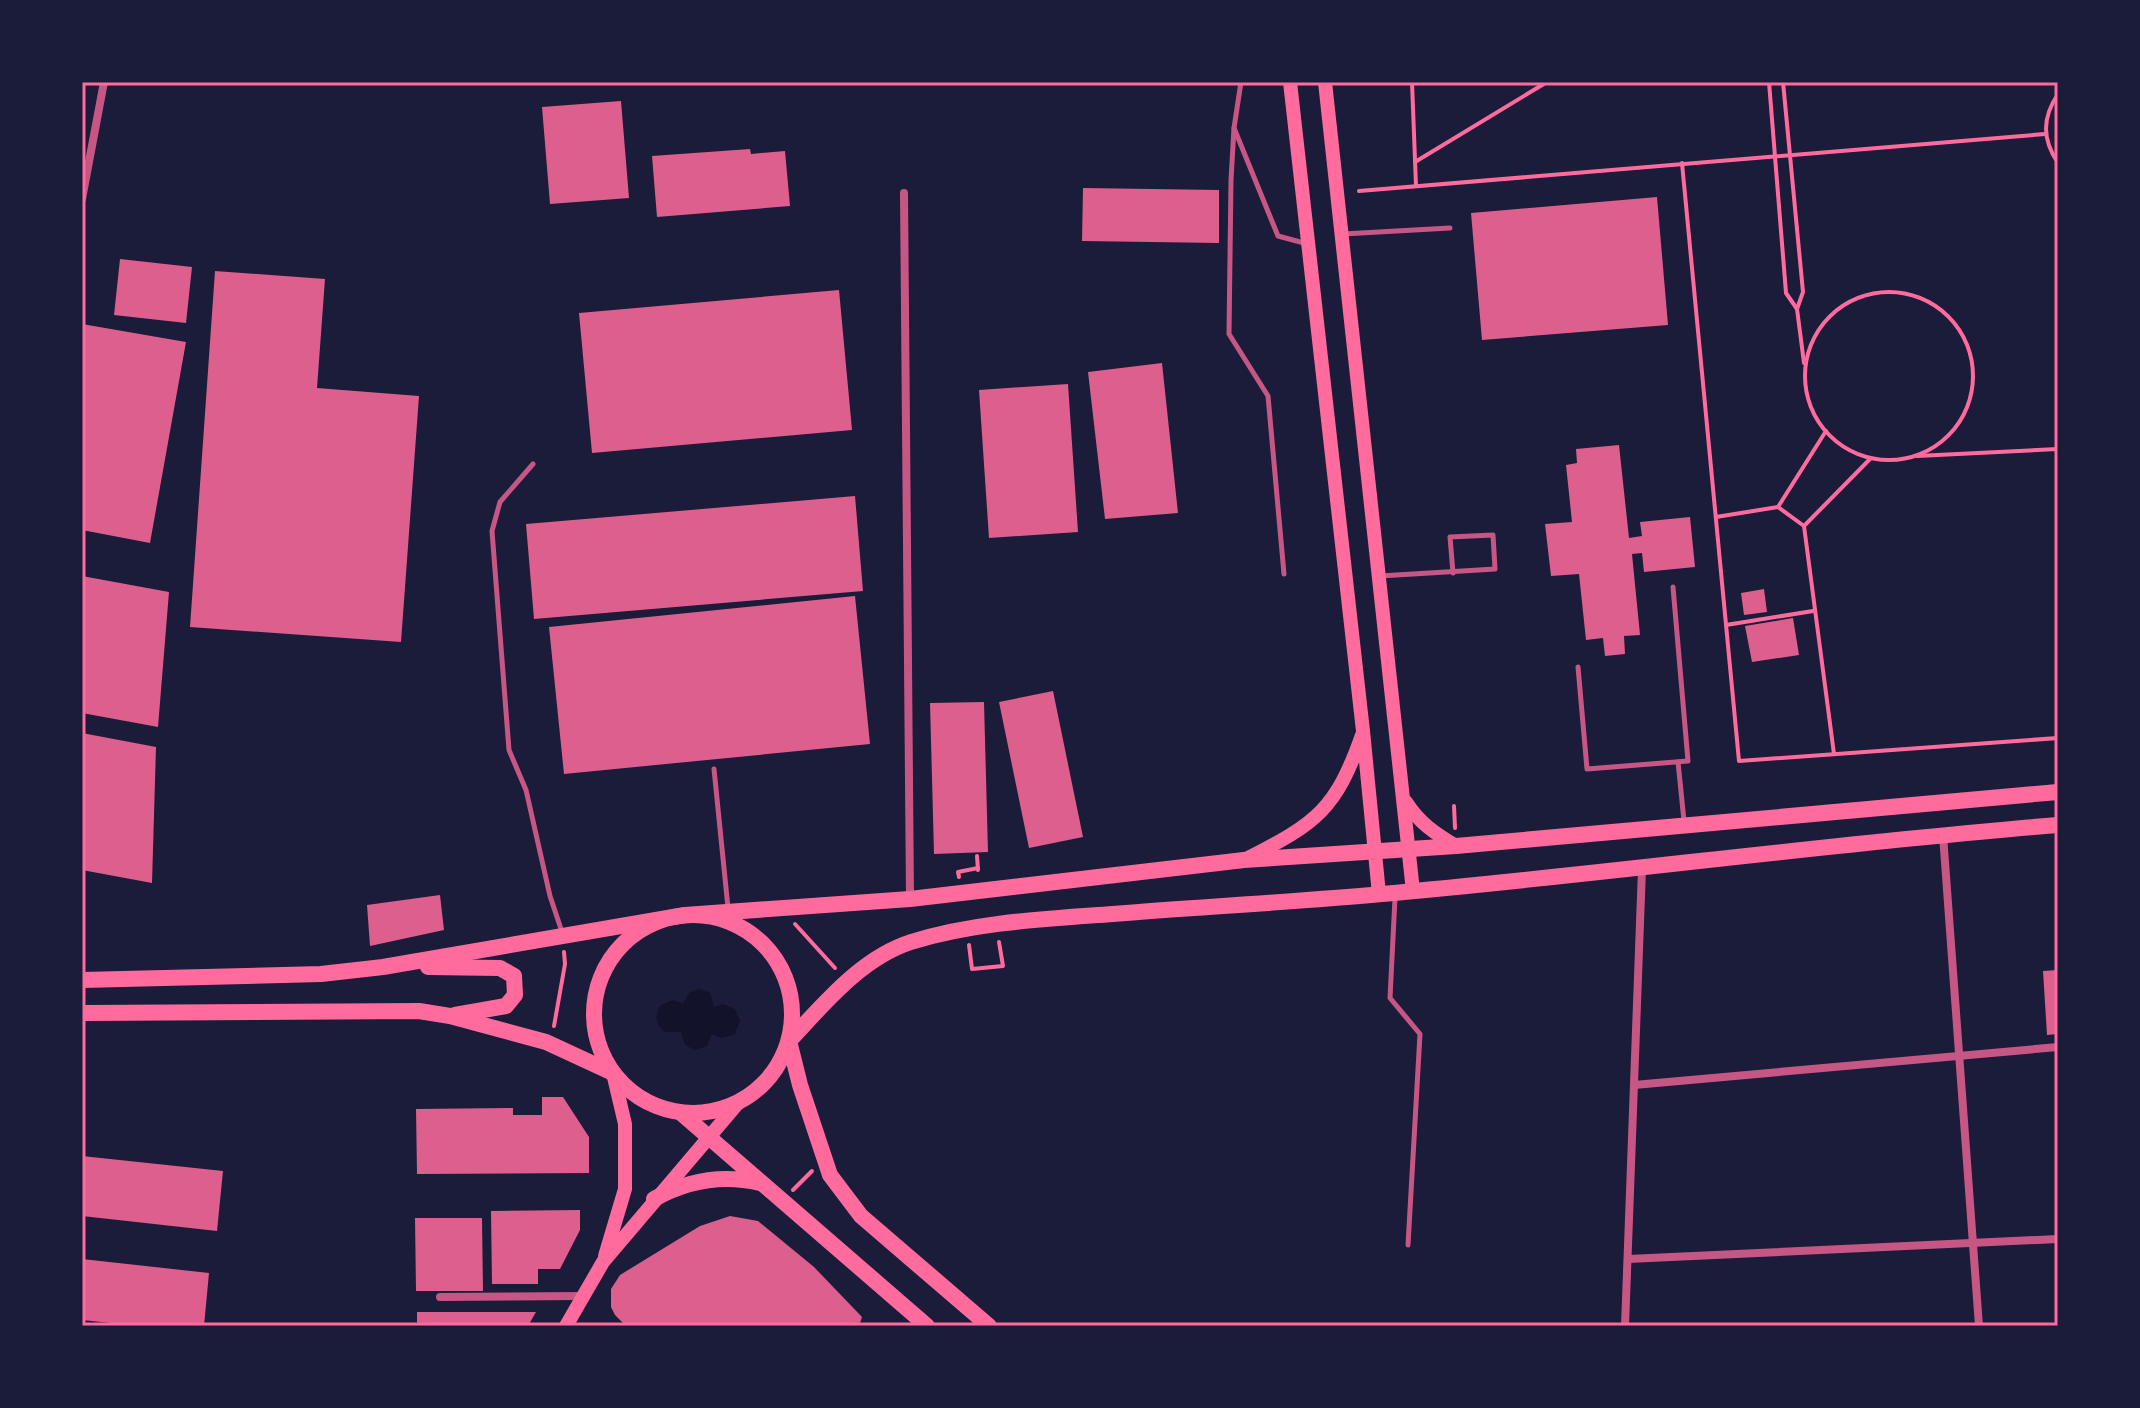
<svg xmlns="http://www.w3.org/2000/svg" width="2140" height="1408" font-family="'Golos Text',sans-serif">
<style>
.water{fill:#12122b}
.building{fill:#dd5f8e}
.lines{fill:none;stroke-linecap:round;stroke-linejoin:round}
.path{stroke:#ff6b9d;stroke-width:4}
.service{stroke:#c65784;stroke-width:5}
.minor{stroke:#c65784;stroke-width:8}
.secondary{stroke:#ff6b9d;stroke-width:14}
.primary{stroke:#ff6b9d;stroke-width:16}
.neatline{fill:none;stroke:#ff6b9d;stroke-width:3}
</style>
<rect width="100%" height="100%" fill="#1b1b3a"/>
<path class="water" d="M699,989l11,4 4,14 9,-3 12,5 5,12 -5,13 -13,4 -10,-4 -5,12 -12,4 -10,-5 -4,-13h-16c-10,-8 -11,-17 -4,-27l12,-5 10,4 6,-11z"/>
<g class="building">
<polygon points="621,101 629,198 550,204 542,107"/>
<polygon points="750,149 751,154 785,151 790,206 657,217 652,156"/>
<polygon points="1083,188 1219,190 1219,243 1082,241"/>
<polygon points="1657,197 1668,325 1482,340 1471,213"/>
<polygon points="120,259 192,267 186,323 114,315"/>
<polygon points="215,271 325,279 317,388 419,396 401,642 190,627"/>
<polygon points="839,290 852,430 592,453 579,313"/>
<polygon points="82,324 186,342 150,543 82,530"/>
<polygon points="1162,363 1178,513 1105,519 1088,372"/>
<polygon points="1068,384 1078,532 989,538 979,390"/>
<polygon points="1619,445 1629,538 1642,536 1640,522 1690,517 1695,567 1644,572 1642,553 1632,554 1640,635 1624,636 1625,654 1605,656 1603,638 1586,640 1579,574 1551,576 1545,524 1572,522 1566,465 1577,463 1576,449"/>
<polygon points="855,496 863,591 534,619 526,524"/>
<polygon points="82,576 169,592 158,727 82,713"/>
<polygon points="1764,589 1767,612 1744,615 1741,593"/>
<polygon points="855,596 870,744 564,774 549,627"/>
<polygon points="1793,618 1799,655 1752,662 1745,626"/>
<polygon points="1053,691 1083,837 1029,848 999,702"/>
<polygon points="984,702 988,852 934,854 930,703"/>
<polygon points="82,733 156,747 152,883 82,870"/>
<polygon points="440,895 444,930 370,946 367,905"/>
<polygon points="2058,970 2058,1034 2047,1035 2043,971"/>
<polygon points="542,1097 563,1097 589,1137 589,1173 417,1174 416,1109 513,1108 513,1115 542,1115"/>
<polygon points="82,1156 223,1171 217,1231 82,1216"/>
<polygon points="580,1210 580,1230 560,1269 538,1269 538,1284 492,1284 491,1211"/>
<polygon points="730,1216 758,1221 814,1267 862,1317 859,1326 626,1326 615,1315 611,1307 611,1289 620,1275 700,1226"/>
<polygon points="415,1218 482,1218 483,1291 416,1291"/>
<polygon points="82,1259 209,1273 204,1326 140,1326 82,1320"/>
<polygon points="417,1312 536,1312 528,1326 417,1326"/>
</g>
<g class="lines">
<g class="path">
<polyline points="1412,82 1416,186"/>
<polyline points="1769,82 1786,293 1797,309 1804,363"/>
<polyline points="1783,82 1803,292 1797,309"/>
<path d="M2058,94c-16,24 -16,45 0,69"/>
<polyline points="1415,162 1547,82"/>
<polyline points="1682,163 1739,761 2058,738"/>
<polyline points="1359,191 2045,134"/>
<circle cx="1889" cy="376" r="84"/>
<polyline points="1917,456 2058,449"/>
<polyline points="1716,517 1778,507"/>
<polyline points="1804,526 1778,507 1826,431"/>
<polyline points="1726,625 1813,611"/>
<polyline points="1834,754 1804,526 1871,458"/>
<polyline points="1454,806 1455,828"/>
<polyline points="977,856 978,870"/>
<polyline points="959,877 958,872 978,868"/>
<polyline points="795,924 835,968"/>
<polyline points="969,945 972,969 1003,966 999,942"/>
<polyline points="554,1026 565,964 564,952"/>
<polyline points="793,1190 812,1171"/>
</g>
<g class="service">
<polyline points="1241,82 1234,128 1278,236 1304,243"/>
<polyline points="1234,128 1231,180 1229,334 1268,396 1284,574"/>
<polyline points="1343,234 1450,228"/>
<polyline points="533,464 500,502 492,531 509,750 526,790 550,896 562,932"/>
<polyline points="1380,576 1495,569 1493,535 1450,537 1453,573"/>
<polyline points="1578,667 1587,769 1688,761 1673,587"/>
<polyline points="1678,762 1684,821"/>
<polyline points="714,769 728,908"/>
<polyline points="1395,898 1390,998 1420,1034 1408,1245"/>
</g>
<g class="minor">
<polyline points="904,193 910,898"/>
<polyline points="82,199 104,82"/>
<polyline points="1943,835 1979,1326"/>
<polyline points="1634,1085 2058,1047"/>
<polyline points="1628,1259 2058,1239"/>
<polyline points="440,1297 583,1296"/>
<polyline points="1625,1326 1642,869"/>
</g>
<g class="secondary">
<polyline points="1290,82 1363,731 1379,894"/>
<polyline points="1325,82 1413,891"/>
<path d="M1406,802c13,21 30,32 50,44"/>
<path d="M1248,858c69,-35 88,-49 114,-123"/>
<polyline points="605,1256 625,1189 625,1124 613,1073"/>
<polyline points="566,1326 603,1262 738,1103"/>
</g>
<g class="primary">
<circle cx="693" cy="1014" r="99"/>
<polyline points="428,967 500,968 514,976 515,995 506,1006 455,1015"/>
<polyline points="82,980 321,974 383,967 685,915 910,899 1244,860 1456,846 2058,792"/>
<polyline points="82,1013 419,1011 450,1016 546,1042 613,1073"/>
<polyline points="681,1113 927,1326"/>
<path d="M654,1199c34,-19 68,-25 106,-16"/>
<path d="M989,1326l-128,-110 -31,-41 -30,-90 -11,-44c35,-37 72,-83 122,-99 65,-20 134,-23 202,-28 90,-7 180,-12 269,-20 226,-20 450,-51 676,-69"/>
</g>
</g>
<rect width="2140" height="1408" fill="none" stroke="#1b1b3a" stroke-width="168"/>
<rect x="84" y="84" width="1972" height="1240" class="neatline"/>
</svg>
